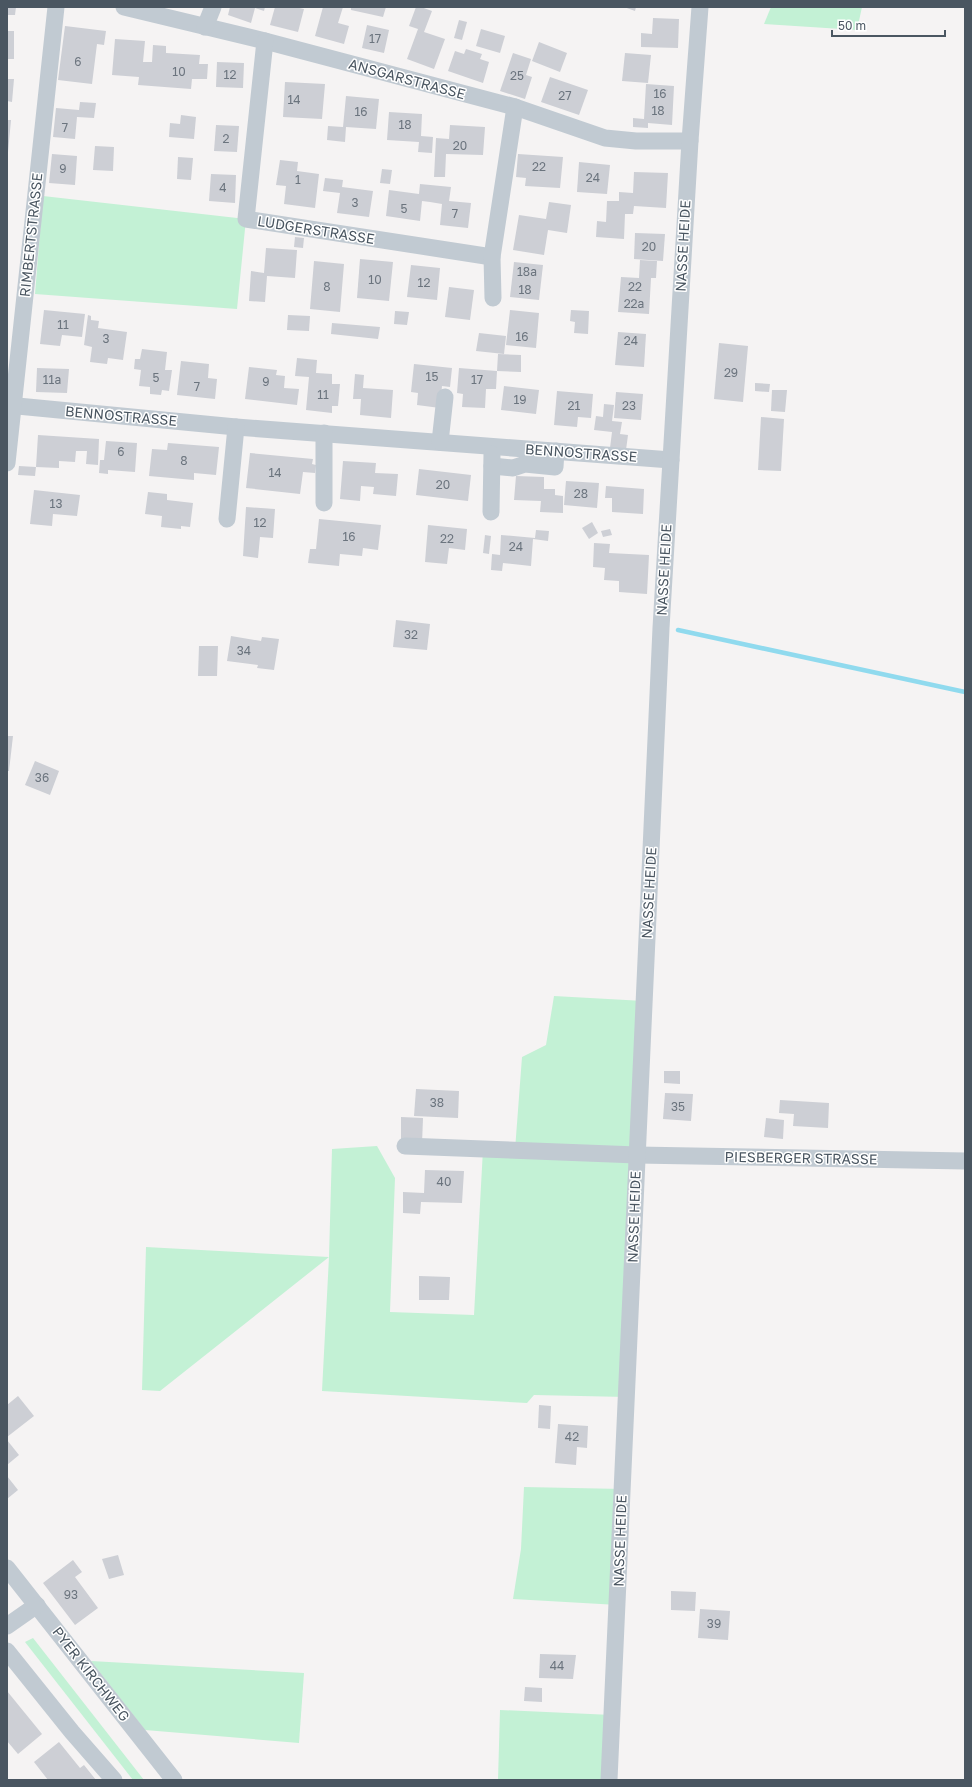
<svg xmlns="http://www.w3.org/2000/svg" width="972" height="1787" font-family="'Golos Text',sans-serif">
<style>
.green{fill:#c3f1d5}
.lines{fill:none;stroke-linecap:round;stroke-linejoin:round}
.stream{stroke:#90daee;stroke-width:4.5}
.building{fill:#cdcfd5}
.minor{stroke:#c1cad2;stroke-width:17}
.labels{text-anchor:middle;stroke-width:3;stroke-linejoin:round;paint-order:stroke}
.number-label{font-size:12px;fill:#6b747e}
.street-label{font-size:14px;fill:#4a5661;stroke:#fff}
</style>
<rect width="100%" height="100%" fill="#f5f3f3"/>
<g class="green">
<polygon points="771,7 862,7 857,30 764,24"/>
<polygon points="43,196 246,219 237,309 35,294"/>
<polygon points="554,996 644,1001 627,1397 534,1395 527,1403 322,1391 329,1257 160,1391 142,1390 146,1247 329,1257 332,1149 377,1146 395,1178 390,1312 474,1315 483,1149 515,1150 522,1057 546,1045"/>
<polygon points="524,1487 623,1489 618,1605 513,1599 521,1549"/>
<polygon points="33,1638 144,1780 133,1780 25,1642"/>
<polygon points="91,1661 304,1673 299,1743 145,1730"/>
<polygon points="500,1710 612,1715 609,1780 498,1780"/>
</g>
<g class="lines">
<polyline class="stream" points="678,630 965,692"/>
</g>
<g class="building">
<polygon points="7,7 16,7 15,15 7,15"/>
<polygon points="230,7 265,7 264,11 255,8 251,23 228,15"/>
<polygon points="275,7 295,7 304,9 298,32 270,25"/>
<polygon points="323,7 343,7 338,23 349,26 344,44 315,36"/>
<polygon points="351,7 386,7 383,17 351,10"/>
<polygon points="416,7 421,7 432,11 424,32 445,39 434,69 407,59 418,29 409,26"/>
<polygon points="624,7 636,7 635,11"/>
<polygon points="653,18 679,19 678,48 641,47 641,33 652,34"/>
<polygon points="459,20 467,22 462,40 454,38"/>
<polygon points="367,25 389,30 384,53 362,48"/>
<polygon points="65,26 106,31 104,45 97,44 92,84 58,80"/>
<polygon points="481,29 505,36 500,53 476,46"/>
<rect x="7" y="31" width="7" height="28"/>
<polygon points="115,39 145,41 143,62 152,62 153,45 166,46 166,53 200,55 199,64 208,64 207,79 192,79 191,89 138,85 139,77 112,75"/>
<polygon points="539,42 567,53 560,72 532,61"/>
<polygon points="466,49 482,54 480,59 489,62 483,83 448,71 455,51 464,54"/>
<polygon points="513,53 531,59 526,75 532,77 525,99 500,91"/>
<polygon points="625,53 651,55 648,83 622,81"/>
<polygon points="217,62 244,63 243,88 216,87"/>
<polygon points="550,77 588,90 579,115 541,102"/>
<polygon points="7,79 14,79 12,102 7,101"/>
<polygon points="285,82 325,84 322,119 283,117"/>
<polygon points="646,84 674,86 672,125 648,123 648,128 633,127 633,118 644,119"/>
<polygon points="346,96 379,99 376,129 346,127 345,142 327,140 328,126 343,127"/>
<polygon points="80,102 96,103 94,118 77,117 75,139 53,137 56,108 79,110"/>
<polygon points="389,112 422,114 421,136 433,137 432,153 418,152 419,142 387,140"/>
<polygon points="181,115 196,117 194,139 169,137 170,123 180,124"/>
<polygon points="7,120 11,120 8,152 7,152"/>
<polygon points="216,125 239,126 237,152 214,151"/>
<polygon points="450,125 485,127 483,155 446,154 445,177 434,177 436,138 449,139"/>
<polygon points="95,146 114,147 113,171 93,170"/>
<polygon points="52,154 77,156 75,185 49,183"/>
<polygon points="518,154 563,157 560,188 525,186 526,178 516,177"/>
<polygon points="178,157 193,158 191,180 177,179"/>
<polygon points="280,160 298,162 297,171 319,174 315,208 284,204 286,186 276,185"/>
<polygon points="579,162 610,165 607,194 577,192"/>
<polygon points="382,169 392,170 390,184 380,183"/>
<polygon points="634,172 668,173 666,208 634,206 633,214 625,214 624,239 596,237 597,221 606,222 607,201 619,201 619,192 633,193"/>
<polygon points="211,174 236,175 235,203 209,201"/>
<polygon points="325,178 343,180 342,187 373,191 369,217 337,213 340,193 323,191"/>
<polygon points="420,184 451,187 449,201 471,203 468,228 440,225 442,204 430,202 422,201 420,221 386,216 389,190 419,194"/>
<polygon points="549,202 571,205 567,233 548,230 544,255 513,250 519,215 546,219"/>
<polygon points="635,233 665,234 663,261 634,259"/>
<polygon points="295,237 304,238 303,248 294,247"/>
<polygon points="266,248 297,250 295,278 267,276 265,302 249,301 251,271 264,273"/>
<polygon points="360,259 393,262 389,301 357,298"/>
<polygon points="640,260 657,261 656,278 651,278 649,314 618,312 621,277 639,278"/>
<polygon points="314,261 344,264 340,312 310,309"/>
<polygon points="514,262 543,265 539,300 510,297"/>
<polygon points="411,265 440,268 437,300 407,297"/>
<polygon points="449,287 474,290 470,320 445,317"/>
<polygon points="44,310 85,314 82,337 62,335 60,346 40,344"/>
<polygon points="510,310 539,313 536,348 506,345"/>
<polygon points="571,310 589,311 588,334 574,333 575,322 570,321"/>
<polygon points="395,311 409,312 407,325 394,324"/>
<polygon points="88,315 91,316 91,320 99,321 98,328 127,332 123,360 108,358 107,364 90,362 92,347 84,345"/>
<polygon points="288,315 310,316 309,331 287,330"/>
<polygon points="332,323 380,327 378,339 331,334"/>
<polygon points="618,332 646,334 644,367 615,365"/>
<polygon points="479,333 506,336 504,354 476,351"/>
<polygon points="719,343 748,346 743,402 714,399"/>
<polygon points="142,349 167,352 165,370 172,370 169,391 162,390 161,395 150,394 150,387 139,386 141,370 134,369 135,359 140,359"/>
<polygon points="498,354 521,355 521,372 497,371 496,389 486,389 485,408 462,407 463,394 457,393 459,368 497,371"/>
<polygon points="297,358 317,360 316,373 332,374 332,384 340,384 338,406 332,406 332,413 306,410 309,377 295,376"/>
<polygon points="181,361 209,364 208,378 217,379 215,399 177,395"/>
<polygon points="414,364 452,368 450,387 442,386 440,408 417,405 418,393 411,392"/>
<polygon points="249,367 277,370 276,375 285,376 284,388 299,389 297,405 245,399"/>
<polygon points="37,368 69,369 67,393 36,392"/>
<polygon points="355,374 364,375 363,388 393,390 391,418 360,415 361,399 353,399"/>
<polygon points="755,383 770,384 769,392 755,391"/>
<polygon points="504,386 539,390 536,414 501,410"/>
<polygon points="772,390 787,390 785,412 771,411"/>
<polygon points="557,391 593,394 591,418 578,417 577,427 554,425"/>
<polygon points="616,392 643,394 641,420 614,418"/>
<polygon points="604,404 614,405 612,421 622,422 620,434 628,435 626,450 610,448 612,432 594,430 596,416 603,417"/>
<polygon points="761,417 784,419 781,471 758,470"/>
<polygon points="38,435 99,439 98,465 86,464 87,451 76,451 75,462 59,461 59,468 36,467"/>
<polygon points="106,441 137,443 135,472 108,470 108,474 99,473 100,460 104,460"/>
<polygon points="168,443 219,447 216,475 194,473 194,480 149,476 152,449 167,450"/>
<polygon points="250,453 313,459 312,464 316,465 315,473 303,472 300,494 246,488"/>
<polygon points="343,461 376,463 375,473 398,474 396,496 373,494 374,487 361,486 360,501 340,499"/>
<polygon points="19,466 36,467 35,476 18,475"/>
<polygon points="419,469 471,475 468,501 416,495"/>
<polygon points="516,476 544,477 544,489 555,489 555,495 563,496 563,513 540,512 541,501 514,500"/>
<polygon points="566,481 599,483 597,508 564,505"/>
<polygon points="606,486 644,489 643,514 612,512 612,498 605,498"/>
<polygon points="34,490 80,495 77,516 53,514 52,526 30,524"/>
<polygon points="148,492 167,494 167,500 193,503 190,527 181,526 181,529 161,527 162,516 145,514"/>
<polygon points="246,507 275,509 273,538 260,537 258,558 243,556"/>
<polygon points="319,519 381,525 378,550 363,548 362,556 340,554 339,566 308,563 310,549 316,549"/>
<polygon points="592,522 598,533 589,539 582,528"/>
<polygon points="428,525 467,529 465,550 449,548 447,564 425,562"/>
<polygon points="610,529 612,535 603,537 601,531"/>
<polygon points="536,530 549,531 548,541 533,539 531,566 503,563 502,571 491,570 492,554 500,555 501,535 535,538"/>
<polygon points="485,535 491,536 489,554 483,553"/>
<polygon points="594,543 610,544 609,553 649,555 647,594 619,592 619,581 604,580 605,568 593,567"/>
<polygon points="396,620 430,624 427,650 393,647"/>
<polygon points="231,636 261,641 262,637 279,639 274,670 257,668 258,665 227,661"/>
<polygon points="199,646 218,646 217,676 198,676"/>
<polygon points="7,736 13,736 9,771 7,771"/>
<polygon points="35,761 59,771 50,795 25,785"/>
<polygon points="664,1071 680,1071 680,1084 664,1083"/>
<polygon points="416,1089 459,1091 458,1118 414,1116"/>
<polygon points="665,1093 693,1094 691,1121 663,1119"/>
<polygon points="780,1100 829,1103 828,1128 793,1126 794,1114 779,1113"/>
<polygon points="401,1117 423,1118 422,1144 401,1143"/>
<polygon points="766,1118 784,1120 783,1139 764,1137"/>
<polygon points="425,1170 464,1171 462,1203 421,1202 420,1214 403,1213 403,1192 424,1193"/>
<polygon points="419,1276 450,1277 449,1300 419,1300"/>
<polygon points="18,1396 34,1416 7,1437 7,1405"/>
<polygon points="539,1405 551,1406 550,1429 538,1428"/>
<polygon points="558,1424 588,1426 587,1448 577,1447 576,1465 555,1463"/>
<polygon points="7,1440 19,1455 7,1465"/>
<polygon points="7,1476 18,1490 7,1499"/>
<polygon points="118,1555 124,1575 109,1579 102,1559"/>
<polygon points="73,1560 82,1572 75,1577 98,1608 75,1625 43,1583"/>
<polygon points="671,1591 696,1592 695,1611 671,1610"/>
<polygon points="700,1609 730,1611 728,1640 698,1638"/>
<polygon points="540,1654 576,1655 573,1679 539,1678"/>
<polygon points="525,1687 542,1688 542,1702 524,1701"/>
<polygon points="7,1691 42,1734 18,1754 7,1741"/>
<polygon points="59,1742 80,1768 84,1765 96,1780 48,1780 34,1762"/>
</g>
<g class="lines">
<g class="minor">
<polyline points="124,7 265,41 515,107 605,138 636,141 690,141"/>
<polyline points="205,27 213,7"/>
<polyline points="265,41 246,219 492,257"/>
<polyline points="493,298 492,257 515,107"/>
<polyline points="7,405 236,427 671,460"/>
<polyline points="440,442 445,397"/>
<polyline points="7,463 56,7"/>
<polyline points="492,466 513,468 525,464 555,467 556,451"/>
<polyline points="324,503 324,433"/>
<polyline points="491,512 492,454"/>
<polyline points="227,519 236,427"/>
<polyline points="405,1146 637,1155 965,1161"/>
<polyline points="7,1568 174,1780"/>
<polyline points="7,1626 37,1605"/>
<polyline points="7,1651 72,1732 114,1780"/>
<polyline points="609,1780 661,628 690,141 700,7"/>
</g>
</g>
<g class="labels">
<g class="number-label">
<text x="375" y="43">17</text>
<text x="78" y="66">6</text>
<text x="179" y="76">10</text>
<text x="230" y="79">12</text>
<text x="517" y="80">25</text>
<text x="660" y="98">16</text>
<text x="565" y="100">27</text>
<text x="294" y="104">14</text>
<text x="658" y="115">18</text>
<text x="361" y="116">16</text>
<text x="405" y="129">18</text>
<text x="65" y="132">7</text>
<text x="226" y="143">2</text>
<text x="460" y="150">20</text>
<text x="539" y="171">22</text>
<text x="63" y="173">9</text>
<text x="593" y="182">24</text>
<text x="298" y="184">1</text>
<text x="223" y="192">4</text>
<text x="355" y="207">3</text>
<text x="404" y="213">5</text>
<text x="455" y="218">7</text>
<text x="649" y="251">20</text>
<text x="527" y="276">18a</text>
<text x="375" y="284">10</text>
<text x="424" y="287">12</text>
<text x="327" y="291">8</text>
<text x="635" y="291">22</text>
<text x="525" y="294">18</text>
<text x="634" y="308">22a</text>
<text x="63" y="329">11</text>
<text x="522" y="341">16</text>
<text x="106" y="343">3</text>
<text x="631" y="345">24</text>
<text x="731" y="377">29</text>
<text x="432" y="381">15</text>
<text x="156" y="382">5</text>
<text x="52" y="384">11a</text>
<text x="477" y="384">17</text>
<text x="266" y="386">9</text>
<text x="197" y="391">7</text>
<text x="323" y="399">11</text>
<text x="520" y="404">19</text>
<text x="574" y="410">21</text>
<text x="629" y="410">23</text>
<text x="121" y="456">6</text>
<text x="184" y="465">8</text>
<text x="275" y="477">14</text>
<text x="443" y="489">20</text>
<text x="581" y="498">28</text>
<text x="56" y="508">13</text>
<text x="260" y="527">12</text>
<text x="349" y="541">16</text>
<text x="447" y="543">22</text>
<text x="516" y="551">24</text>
<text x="411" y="639">32</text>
<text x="244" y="655">34</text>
<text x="42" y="782">36</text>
<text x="437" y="1107">38</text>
<text x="678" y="1111">35</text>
<text x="444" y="1186">40</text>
<text x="572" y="1441">42</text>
<text x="71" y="1599">93</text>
<text x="714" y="1628">39</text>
<text x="557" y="1670">44</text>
</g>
<g class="street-label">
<text transform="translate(407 79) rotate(15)" y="5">ANSGARSTRASSE</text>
<text transform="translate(316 230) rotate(9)" y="5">LUDGERSTRASSE</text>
<text transform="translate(31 235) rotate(-84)" y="5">RIMBERTSTRASSE</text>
<text transform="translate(683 246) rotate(-87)" y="5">NASSE HEIDE</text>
<text transform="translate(121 416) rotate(5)" y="5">BENNOSTRASSE</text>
<text transform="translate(581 453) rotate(4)" y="5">BENNOSTRASSE</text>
<text transform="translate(664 570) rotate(-87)" y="5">NASSE HEIDE</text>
<text transform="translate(649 893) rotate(-87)" y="5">NASSE HEIDE</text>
<text transform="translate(801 1158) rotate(1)" y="5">PIESBERGER STRASSE</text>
<text transform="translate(634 1217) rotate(-88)" y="5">NASSE HEIDE</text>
<text transform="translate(620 1541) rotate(-88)" y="5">NASSE HEIDE</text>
<text transform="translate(91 1674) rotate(52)" y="5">PYER KIRCHWEG</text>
</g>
</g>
<rect width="972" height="1787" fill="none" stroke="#4a5661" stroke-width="16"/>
<path d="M832 30v6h113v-6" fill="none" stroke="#4a5661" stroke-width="2"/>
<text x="838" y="30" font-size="12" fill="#4a5661" stroke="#ffffff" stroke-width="3" paint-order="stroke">50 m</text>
</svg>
